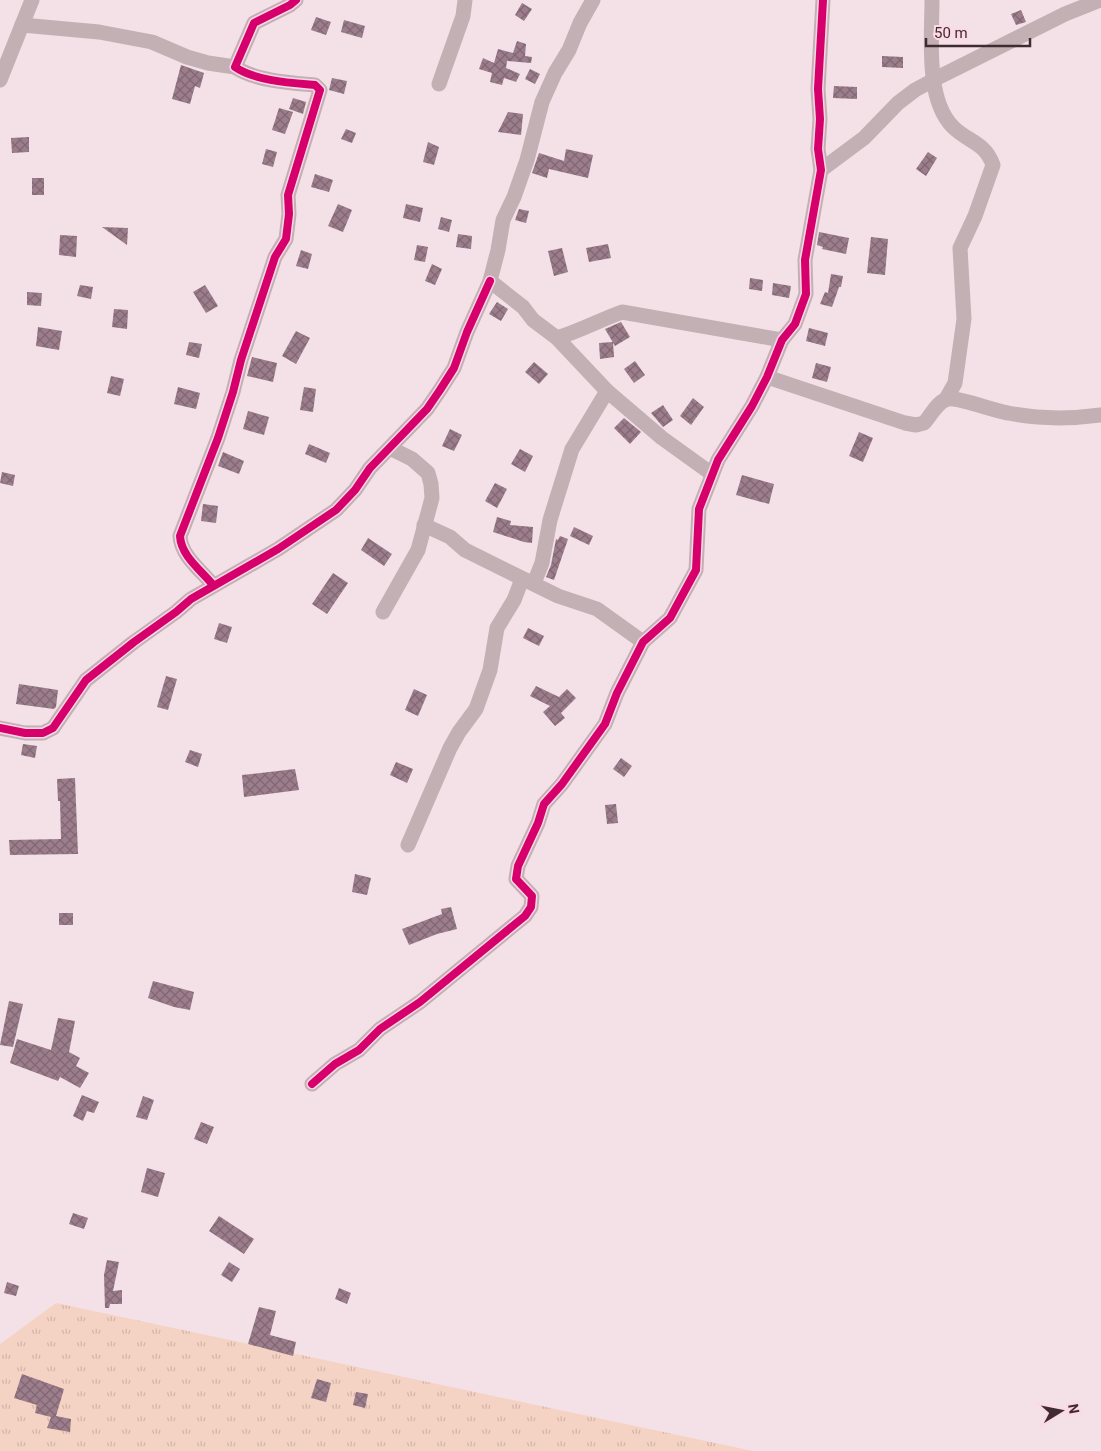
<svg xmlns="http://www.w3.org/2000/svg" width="1101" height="1451" font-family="Roboto,sans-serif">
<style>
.grass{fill:url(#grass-tufts)}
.building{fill:url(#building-cross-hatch)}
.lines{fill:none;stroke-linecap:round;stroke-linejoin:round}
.street{stroke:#c2b0b5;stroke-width:15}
.cycleway-casing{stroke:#fcd9e4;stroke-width:11}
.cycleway{stroke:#d6006c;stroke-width:8}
</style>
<defs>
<pattern id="grass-tufts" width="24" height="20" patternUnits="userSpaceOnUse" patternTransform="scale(1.25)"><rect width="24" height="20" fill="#f5d3c4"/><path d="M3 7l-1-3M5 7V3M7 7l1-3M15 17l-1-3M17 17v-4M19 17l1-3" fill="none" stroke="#d3b5a9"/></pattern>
<pattern id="building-cross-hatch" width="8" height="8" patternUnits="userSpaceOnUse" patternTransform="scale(1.25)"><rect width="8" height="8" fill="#9b7d8b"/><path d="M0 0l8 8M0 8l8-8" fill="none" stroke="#806772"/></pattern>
</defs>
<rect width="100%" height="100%" fill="#f4e1e7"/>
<polygon class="grass" points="56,1303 753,1451 0,1451 0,1344"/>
<g class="building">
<polygon points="522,3 532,9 524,21 515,15"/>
<polygon points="1021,10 1026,22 1016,25 1011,14"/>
<polygon points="316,17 331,22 326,35 311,30"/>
<polygon points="344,20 365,26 362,38 341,32"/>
<polygon points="517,41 526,44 525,56 532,57 531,63 507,61 506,68 520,74 516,82 504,78 502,85 490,82 492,73 479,69 483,58 494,63 498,49 513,53"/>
<polygon points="882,56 903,57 903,68 882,67"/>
<polygon points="181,65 204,73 200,88 195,86 190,104 172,99"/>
<polygon points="530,69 540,74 535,84 525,79"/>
<polygon points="332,78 347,81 344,94 329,90"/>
<polygon points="834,86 857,87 857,99 833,98"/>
<polygon points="293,98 306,102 303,114 289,109"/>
<polygon points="279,108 293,112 285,134 272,130"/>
<polygon points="508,112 523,114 521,135 498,132"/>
<polygon points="346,129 356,133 352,143 341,139"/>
<polygon points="29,137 29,152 12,153 11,138"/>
<polygon points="428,142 439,147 434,165 423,162"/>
<polygon points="266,149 277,152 273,167 262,164"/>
<polygon points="566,149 593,155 588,178 549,169 547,178 532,173 539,153 564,161"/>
<polygon points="928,152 937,158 926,176 916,169"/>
<polygon points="315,174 333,180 329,192 311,187"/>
<rect x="32" y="178" width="12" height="17"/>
<polygon points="338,204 352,210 343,232 328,226"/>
<polygon points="406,204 423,208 420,222 403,218"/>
<polygon points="519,209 529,211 526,223 515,220"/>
<polygon points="441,217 452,220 449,232 438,229"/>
<polygon points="102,227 128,228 127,245"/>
<polygon points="819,232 849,238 846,254 822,249 823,247 817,245"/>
<polygon points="458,234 472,236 471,249 456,247"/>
<polygon points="60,235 77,236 76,257 59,255"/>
<polygon points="871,237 888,239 885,275 867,273"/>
<polygon points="608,244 611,258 589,262 586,248"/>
<polygon points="417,245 428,247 425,262 414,260"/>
<polygon points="562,248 568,272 554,276 548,251"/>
<polygon points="301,250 312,254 308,269 296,266"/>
<polygon points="432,264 442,269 435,285 425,281"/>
<polygon points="831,274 843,276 841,287 839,287 832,307 820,304 825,292 828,293"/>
<polygon points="750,278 763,280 762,291 749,289"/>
<polygon points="773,283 791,286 789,298 772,295"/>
<polygon points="80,285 93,287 91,299 77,296"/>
<polygon points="205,285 218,306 206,313 193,292"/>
<polygon points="27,292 42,293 41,306 27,305"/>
<polygon points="497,302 508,309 501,321 489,314"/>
<polygon points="114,309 128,310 127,329 112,327"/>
<polygon points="621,322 630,337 615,346 605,329"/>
<polygon points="38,327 62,331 59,350 36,346"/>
<polygon points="809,328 828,333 825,346 806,341"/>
<polygon points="296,331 310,338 296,364 282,356"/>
<polygon points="189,342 202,344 199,358 186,355"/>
<polygon points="613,342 614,357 600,359 599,343"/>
<polygon points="252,357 277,363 273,382 247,376"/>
<polygon points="635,361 645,375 634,383 624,369"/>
<polygon points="534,362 548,374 539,384 525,372"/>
<polygon points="816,363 831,367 827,382 812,378"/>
<polygon points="111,376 124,379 120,396 107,393"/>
<polygon points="178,387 200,393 196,409 174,404"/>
<polygon points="304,387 316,389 313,412 300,410"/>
<polygon points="693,398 704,407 691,425 680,416"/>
<polygon points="663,405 673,420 663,427 651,413"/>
<polygon points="248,411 269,417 264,435 243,429"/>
<polygon points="624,418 641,432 630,444 614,428"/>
<polygon points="450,429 462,435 454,451 442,446"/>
<polygon points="859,432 873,438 863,462 849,456"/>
<polygon points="309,444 330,453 326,463 305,454"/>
<polygon points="520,449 533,456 525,472 511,464"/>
<polygon points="223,452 244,461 239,474 218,466"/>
<polygon points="2,472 15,475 13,486 0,483"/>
<polygon points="742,475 774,484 769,504 736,495"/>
<polygon points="495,483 507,489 497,508 485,501"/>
<polygon points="203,504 218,506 216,523 201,521"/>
<polygon points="497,517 511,521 510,525 533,527 532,543 524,542 493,532"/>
<polygon points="574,527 593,536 589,545 570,536"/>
<polygon points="560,536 568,539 554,580 546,577 551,565 556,539 558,540"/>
<polygon points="368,538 392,554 384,566 361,550"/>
<polygon points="333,573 348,583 327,614 312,604"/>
<polygon points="219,623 232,627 227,643 214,639"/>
<polygon points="528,628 544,636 539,646 523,638"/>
<polygon points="166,676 177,679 168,710 157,707"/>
<polygon points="19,684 58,690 56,707 54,709 16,704"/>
<polygon points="536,686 559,697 567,689 576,698 561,713 565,718 555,726 543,712 550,706 530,696"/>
<polygon points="414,689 427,695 418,716 405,710"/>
<polygon points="23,744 37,746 35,758 21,755"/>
<polygon points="190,750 202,754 198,767 185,762"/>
<polygon points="621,758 632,766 624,777 613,769"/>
<polygon points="396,762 413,769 407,783 390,775"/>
<polygon points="295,769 299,790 244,797 242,775"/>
<polygon points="75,778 78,854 10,855 9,840 61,839 60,801 58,801 57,779"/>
<polygon points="616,804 618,823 607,824 605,805"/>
<polygon points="355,874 371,878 367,895 352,892"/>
<polygon points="451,907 457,929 437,934 409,945 402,929 442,914 441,909"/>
<rect x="59" y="913" width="14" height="12"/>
<polygon points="153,981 194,992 190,1010 174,1007 148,998"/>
<polygon points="9,1001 23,1004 13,1047 0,1045"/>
<polygon points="58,1018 75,1021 69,1052 80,1058 76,1066 89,1073 80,1088 60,1077 58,1081 10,1063 17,1039 51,1050"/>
<polygon points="82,1095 99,1102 94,1113 87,1111 83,1121 73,1116"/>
<polygon points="143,1096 154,1100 147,1120 136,1117"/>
<polygon points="201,1122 214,1127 207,1144 194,1139"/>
<polygon points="147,1168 165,1173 158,1197 141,1192"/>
<polygon points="73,1213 88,1218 84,1229 69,1224"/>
<polygon points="219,1216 254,1239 244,1254 209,1231"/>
<polygon points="107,1260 119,1262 113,1291 122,1290 122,1304 110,1304 109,1308 105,1308 104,1275"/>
<polygon points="229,1262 240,1269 232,1282 221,1275"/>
<polygon points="7,1282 19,1286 16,1296 4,1293"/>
<polygon points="339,1288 351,1293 347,1304 335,1299"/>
<polygon points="259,1307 276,1311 270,1335 296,1342 293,1356 248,1344"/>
<polygon points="22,1374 64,1389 56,1416 71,1419 70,1432 47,1428 51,1417 35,1413 37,1405 14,1398"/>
<polygon points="317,1379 331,1383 326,1402 311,1398"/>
<polygon points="356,1392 368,1394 365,1408 353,1405"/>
</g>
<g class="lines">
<g class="street">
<polyline points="593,0 580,23 569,50 555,73 542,102 527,160 514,197 503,220 498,250 490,281 523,307 533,320 557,338 607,391 662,438 712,474"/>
<path d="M932,0c0,36 -7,99 21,127 15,15 32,15 40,38l-18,51 -15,32 4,71 -9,64 -9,16"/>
<polyline points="22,25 99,32 152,42 187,57 208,63 235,67"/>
<polyline points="0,80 32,0"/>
<polyline points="439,84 463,16 465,0"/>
<polyline points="821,170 864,138 898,103 915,90 941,76 1065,14 1100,0"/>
<path d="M557,338c23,-7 43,-18 65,-26l160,28"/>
<path d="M767,377l138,46 11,2 8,-2c7,-7 13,-22 24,-24 9,-2 47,12 60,14 30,6 63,6 93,2"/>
<polyline points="424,525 450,537 465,550 558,596 597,609 643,642"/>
<polyline points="534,583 542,563 550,520 572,449 607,391"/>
<path d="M213,585c-12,-15 -32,-29 -33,-49l38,-98 15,-46 8,-32 34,-103 11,-18 3,-25 -1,-19 32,-105 -5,-5c-23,-2 -60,-4 -80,-18l19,-44 36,-18 6,-5"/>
<polyline points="383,612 418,550 432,498 431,484 428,473 412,459 390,448"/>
<polyline points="0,728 25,733 43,733 53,728 86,680 134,642 176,612 191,599 278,549 336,510 355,490 370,468 427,409 440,390 454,368 467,332 490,281"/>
<polyline points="408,845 450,748 459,732 476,709 490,670 497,628 514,600 522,579"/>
<polyline points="312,1084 335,1064 359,1050 380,1029 420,1002 525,916 531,907 532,896 516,879 518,866 538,823 544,804 562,784 605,724 617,693 643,642 670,618 696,570 699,509 718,460 752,406 767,377 782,340 795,324 806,294 805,260 821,170 818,149 820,119 818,89 823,0"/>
</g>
<defs>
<g id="cycleway">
<path d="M213,585c-12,-15 -32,-29 -33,-49l38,-98 15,-46 8,-32 34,-103 11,-18 3,-25 -1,-19 32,-105 -5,-5c-23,-2 -60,-4 -80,-18l19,-44 36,-18 6,-5"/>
<polyline points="0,728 25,733 43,733 53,728 86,680 134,642 176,612 191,599 278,549 336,510 355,490 370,468 427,409 440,390 454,368 467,332 490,281"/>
<polyline points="312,1084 335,1064 359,1050 380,1029 420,1002 525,916 531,907 532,896 516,879 518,866 538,823 544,804 562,784 605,724 617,693 643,642 670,618 696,570 699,509 718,460 752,406 767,377 782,340 795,324 806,294 805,260 821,170 818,149 820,119 818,89 823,0"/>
</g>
</defs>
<use href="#cycleway" class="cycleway-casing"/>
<use href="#cycleway" class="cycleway"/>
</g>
<g transform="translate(1061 1411) rotate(80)" stroke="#fcd9e4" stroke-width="4" paint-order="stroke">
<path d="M0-4L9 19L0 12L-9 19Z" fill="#402b32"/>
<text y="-8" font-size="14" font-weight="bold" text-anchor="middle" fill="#402b32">N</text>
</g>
<path d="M926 38v8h104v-8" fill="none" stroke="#402b32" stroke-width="2.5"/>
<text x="934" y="38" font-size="15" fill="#402b32" stroke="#fcd9e4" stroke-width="4" paint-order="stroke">50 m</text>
</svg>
